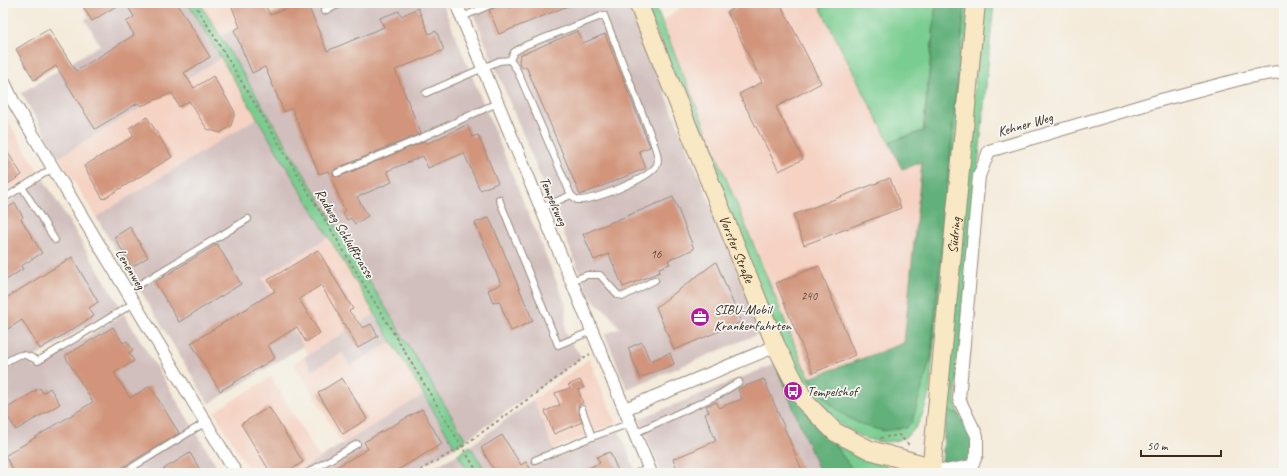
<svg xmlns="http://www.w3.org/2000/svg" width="1287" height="476" font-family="Caveat,sans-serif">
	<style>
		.built { fill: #f5d2c2 }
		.industrial { fill: #d1bfbd }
		.green { fill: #79cd90; stroke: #5a7c57 }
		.forest { fill: #62b07a; stroke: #4e6d4c }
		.building { fill: #d2957c }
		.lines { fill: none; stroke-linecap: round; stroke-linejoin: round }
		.lane-casing { stroke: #988a7c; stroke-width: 8 }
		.street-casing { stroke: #988a7c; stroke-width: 14 }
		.secondary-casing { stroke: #988a7c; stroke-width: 20 }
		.path { stroke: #988a7c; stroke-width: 2; stroke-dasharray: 3 3; stroke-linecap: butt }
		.lane { stroke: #fff; stroke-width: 6 }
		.street { stroke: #fff; stroke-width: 12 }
		.secondary { stroke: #f8e8c3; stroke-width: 18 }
		.labels { text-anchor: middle; stroke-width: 3.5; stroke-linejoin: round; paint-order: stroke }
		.number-label { font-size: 12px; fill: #614536 }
		.street-label { font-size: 14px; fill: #3b2a1e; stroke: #f6f6f2 }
		.poi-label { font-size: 14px; fill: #3b2a1e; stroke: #f6f6f2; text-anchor: start }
	</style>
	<rect width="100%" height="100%" fill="#f6f6f2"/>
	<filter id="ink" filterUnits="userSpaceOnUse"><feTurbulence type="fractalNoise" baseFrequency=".025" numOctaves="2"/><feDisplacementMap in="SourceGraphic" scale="8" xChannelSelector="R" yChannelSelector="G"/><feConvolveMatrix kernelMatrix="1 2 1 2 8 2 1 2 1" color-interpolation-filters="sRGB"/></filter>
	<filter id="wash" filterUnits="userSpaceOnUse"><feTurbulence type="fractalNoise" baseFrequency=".012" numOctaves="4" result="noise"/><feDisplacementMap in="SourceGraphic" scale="16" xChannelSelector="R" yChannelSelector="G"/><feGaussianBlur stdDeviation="0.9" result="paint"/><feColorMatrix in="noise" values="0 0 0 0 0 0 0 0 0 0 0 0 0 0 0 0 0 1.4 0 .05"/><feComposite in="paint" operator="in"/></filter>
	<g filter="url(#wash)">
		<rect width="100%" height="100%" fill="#f4ebda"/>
		<g class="built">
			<polygon points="200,3 299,3 220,36"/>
			<polygon points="686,3 818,3 902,168 922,162 904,343 810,378 802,365 662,22"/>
			<polygon points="221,58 257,118 96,217 59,157"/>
			<polygon points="3,112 39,172 3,194"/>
			<polygon points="329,237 375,314 308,355 262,278"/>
			<polygon points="391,342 423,395 343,444 294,363 304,357 312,371 342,353 350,366"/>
			<polygon points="589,359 616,423 553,449 533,400"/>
			<polygon points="271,377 320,458 295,473 251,473 214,412"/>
		</g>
		<g class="industrial">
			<polygon points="112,3 188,3 221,58 59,157 21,93 100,45 85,19 89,17 92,21 114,7"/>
			<polygon points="299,3 442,3 566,305 565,331 569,340 582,357 466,440 220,36"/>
			<polygon points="469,3 628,3 763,332 627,389 605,334 620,328 607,312 594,301 589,295"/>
			<polygon points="257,118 329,237 262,278 303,346 209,404 96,217"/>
			<polygon points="44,180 120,306 30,360 35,369 124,314 221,473 3,473 3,205"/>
			<polygon points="375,314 391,342 350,366 342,353 312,371 304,357"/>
			<polygon points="775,364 820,473 661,473 639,419"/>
			<polygon points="423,395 455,447 409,473 295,473"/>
			<polygon points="533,400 557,457 619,431 635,469 626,473 487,473 470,446"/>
			<polygon points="458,454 469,473 423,473"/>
		</g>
		<g class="green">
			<polygon points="188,3 200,3 466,440 455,447"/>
			<path d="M 645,3 L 654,3 L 803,365 L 818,391 L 883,431 L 899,427 L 906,428 L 931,357 L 965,3 L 970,3 L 929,395 C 924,409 920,429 905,437 C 870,456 824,416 805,389 C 796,376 790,359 782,345 Z"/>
			<polygon points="818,3 936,3 923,131 889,142"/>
			<polygon points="982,3 994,3 955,401 959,414 946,410"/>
			<path d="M 833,438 C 856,455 879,464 907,473 L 855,473 L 836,447 Z"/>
			<polygon points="470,446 487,473 469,473 458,454"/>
		</g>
		<g class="forest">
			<path d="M 936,3 L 965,3 L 931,357 L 912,422 L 906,428 C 897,427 890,432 882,430 C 852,426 825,404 810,378 L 904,343 L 922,162 L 902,169 L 889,142 L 924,131 Z"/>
			<polygon points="773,359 833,438 836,447 855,473 820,473"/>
			<path d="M 946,410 L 959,414 L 973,439 L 973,453 C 964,465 956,466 942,463 Z"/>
		</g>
		<g id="blocks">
			<g class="building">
				<polygon points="81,3 121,3 92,21"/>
				<polygon points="126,3 177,3 210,57 184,73 194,88 213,76 235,112 231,126 220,133 207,129 189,101 179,107 172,93 141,106 138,103 95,129 56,66 34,80 16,49 49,29 76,71 134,35 126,22 134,17"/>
				<polygon points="242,3 264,3 270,15 300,3 307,3 327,51 384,27 380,18 399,11 401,16 418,8 429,34 436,31 444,50 395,70 421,133 335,169 333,172 333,175 339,177 425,141 426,144 467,125 472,137 478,135 498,183 480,190 464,153 428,168 423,156 387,171 392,182 357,197 368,216 355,224 351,218 347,220 342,212 345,211 328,171 319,174 292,108 284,112 265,67 252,73 234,30 240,27 232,7"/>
				<polygon points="506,3 510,8 523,3 575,3 499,34 489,10"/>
				<polygon points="745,3 780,3 821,83 776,107 803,159 779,171 739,94 762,82 727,12"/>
				<polygon points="578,31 583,43 605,34 650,147 639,151 646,168 580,195 526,66 522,68 519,62 520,55"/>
				<polygon points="147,117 172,157 103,199 84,166 134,136 129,128"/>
				<polygon points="3,145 22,175 3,187"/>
				<polygon points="890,178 901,208 804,245 793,215"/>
				<polygon points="673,197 694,249 668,260 670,264 659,268 660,272 623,287 609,254 594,260 583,234"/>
				<polygon points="15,203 23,217 21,219 42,253 21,266 23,269 3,282 3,211"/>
				<polygon points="489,217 533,321 511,331 499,301 493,303 488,290 501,284 475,223"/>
				<polygon points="130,227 148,257 132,267 114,237"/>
				<polygon points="217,244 241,284 179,322 155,282"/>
				<polygon points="318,250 353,309 349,311 363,328 371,324 378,336 358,348 321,285 299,299 320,333 306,342 297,327 268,345 275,358 220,391 191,343 275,291 268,280"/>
				<polygon points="72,257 98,302 89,308 94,316 40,349 22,320 3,332 3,300"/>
				<polygon points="716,262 741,322 674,350 656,307"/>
				<polygon points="819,266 855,355 813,373 776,283"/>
				<polygon points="113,327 123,343 127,341 133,350 129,353 134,361 114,373 130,398 150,386 179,433 113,473 15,473 5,456 93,402 65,356"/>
				<polygon points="642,342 650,361 670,353 674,364 640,378 628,348"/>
				<polygon points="342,378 367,419 343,434 318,393"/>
				<polygon points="764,379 802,470 794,473 679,473 673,459 716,441 705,414 709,412 706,406 717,402 719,408 742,399 738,389"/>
				<polygon points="580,380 584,388 578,390 583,403 578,405 578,409 582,422 554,434 545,411 560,405 555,393 570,388 568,385"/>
				<polygon points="40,388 43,393 50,388 60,404 16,430 4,410"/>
				<polygon points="269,407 303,462 285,473 271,473 241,424"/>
				<polygon points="422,409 442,444 392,473 326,473 368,449 364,442"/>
				<polygon points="502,435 521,465 526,462 533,473 496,473 481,448"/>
				<polygon points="610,452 618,471 613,473 577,473 600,463 597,457"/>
				<polygon points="190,453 202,473 157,473"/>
			</g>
		</g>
	</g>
	<g filter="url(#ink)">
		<use href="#blocks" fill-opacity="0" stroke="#988a7c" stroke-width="1"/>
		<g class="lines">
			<g class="lane-casing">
				<g id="lane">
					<polyline points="324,11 343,3"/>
					<polyline points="462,17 495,3"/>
					<path d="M 510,60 L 514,52 L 526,45 L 604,15 L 653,141 C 655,148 660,158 657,165 C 649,179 593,201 577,200 L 571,195"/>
					<polyline points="426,93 499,61 510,60 517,70 571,195 541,208"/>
					<polyline points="3,99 10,96"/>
					<polyline points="337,173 412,142 497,103"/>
					<polyline points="22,187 55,240"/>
					<polyline points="3,199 53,168"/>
					<polyline points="499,199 558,345 592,331"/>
					<polyline points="571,281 587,275 600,275 618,295 624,296 655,280"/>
					<polyline points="127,292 248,219"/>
					<path d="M 3,364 C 19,354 21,351 38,361 L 134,303"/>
					<polyline points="582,409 592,437 631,423"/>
					<polyline points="635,433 720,394 739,382"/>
					<polyline points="535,460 592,437"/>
					<polyline points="123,473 206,422"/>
					<polyline points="307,473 357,444"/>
					<polyline points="637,473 649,468"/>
				</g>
			</g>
			<g class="street-casing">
				<g id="street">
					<polyline points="456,3 651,473"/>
					<polyline points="3,80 14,103 236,473"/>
					<polyline points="625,409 776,346"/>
					<polyline points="931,467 946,471 972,466 977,454 977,436 959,399 979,176 989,151 1161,100 1248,77 1284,71"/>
				</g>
			</g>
			<g class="secondary-casing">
				<g id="secondary">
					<path id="s1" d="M 638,3 L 776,346 L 805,402 L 835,432 L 870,450 L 931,467"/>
					<path id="s2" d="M 931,473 L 976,3"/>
				</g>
			</g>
			<g class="path">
				<polyline points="194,3 478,473"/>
				<polyline points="880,438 899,435 909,445"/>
				<polyline points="415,473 462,447 590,354"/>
			</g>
			<use href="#lane" class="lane"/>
			<use href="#street" class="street"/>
			<use href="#secondary" class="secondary"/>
		</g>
	</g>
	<defs>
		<g id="office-disc" transform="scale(1)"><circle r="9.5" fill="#b5179e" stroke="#f6f6f2"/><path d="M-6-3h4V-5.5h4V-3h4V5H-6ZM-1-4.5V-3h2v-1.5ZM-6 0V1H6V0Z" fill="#fff"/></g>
		<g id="bus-disc" transform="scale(1)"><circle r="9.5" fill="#b5179e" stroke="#f6f6f2"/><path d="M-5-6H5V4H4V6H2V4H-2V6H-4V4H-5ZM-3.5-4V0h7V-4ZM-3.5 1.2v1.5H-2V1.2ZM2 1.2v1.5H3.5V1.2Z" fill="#fff"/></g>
	</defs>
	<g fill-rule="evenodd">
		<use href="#office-disc" x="700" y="317"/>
		<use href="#bus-disc" x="793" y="391"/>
	</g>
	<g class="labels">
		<g class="number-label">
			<text x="656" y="258">16</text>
			<text x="809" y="300">240</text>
		</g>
		<g class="street-label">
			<text transform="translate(1025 124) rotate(-16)" y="5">Kehner Weg</text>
			<text transform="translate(554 201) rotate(67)" y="5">Tempelsweg</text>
			<text transform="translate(345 233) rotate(59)" y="5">Radweg Schlufftrasse</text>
			<text dy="5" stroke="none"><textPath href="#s2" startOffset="239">Südring</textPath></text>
			<text dy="5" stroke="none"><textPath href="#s1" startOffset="265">Vorster Straße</textPath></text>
			<text transform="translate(131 269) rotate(59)" y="5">Lenenweg</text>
		</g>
		<g class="poi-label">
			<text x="714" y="314">SIBU-Mobil<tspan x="714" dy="16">Krankenfahrten</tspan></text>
			<text x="807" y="396">Tempelshof</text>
		</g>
	</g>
	<rect width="1287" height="476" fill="none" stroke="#f6f6f2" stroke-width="16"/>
	<path d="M1141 450v6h80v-6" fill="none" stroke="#3b2a1e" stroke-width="2"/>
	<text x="1147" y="450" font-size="12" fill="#3b2a1e" stroke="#f6f6f2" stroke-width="3" paint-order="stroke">50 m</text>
</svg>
